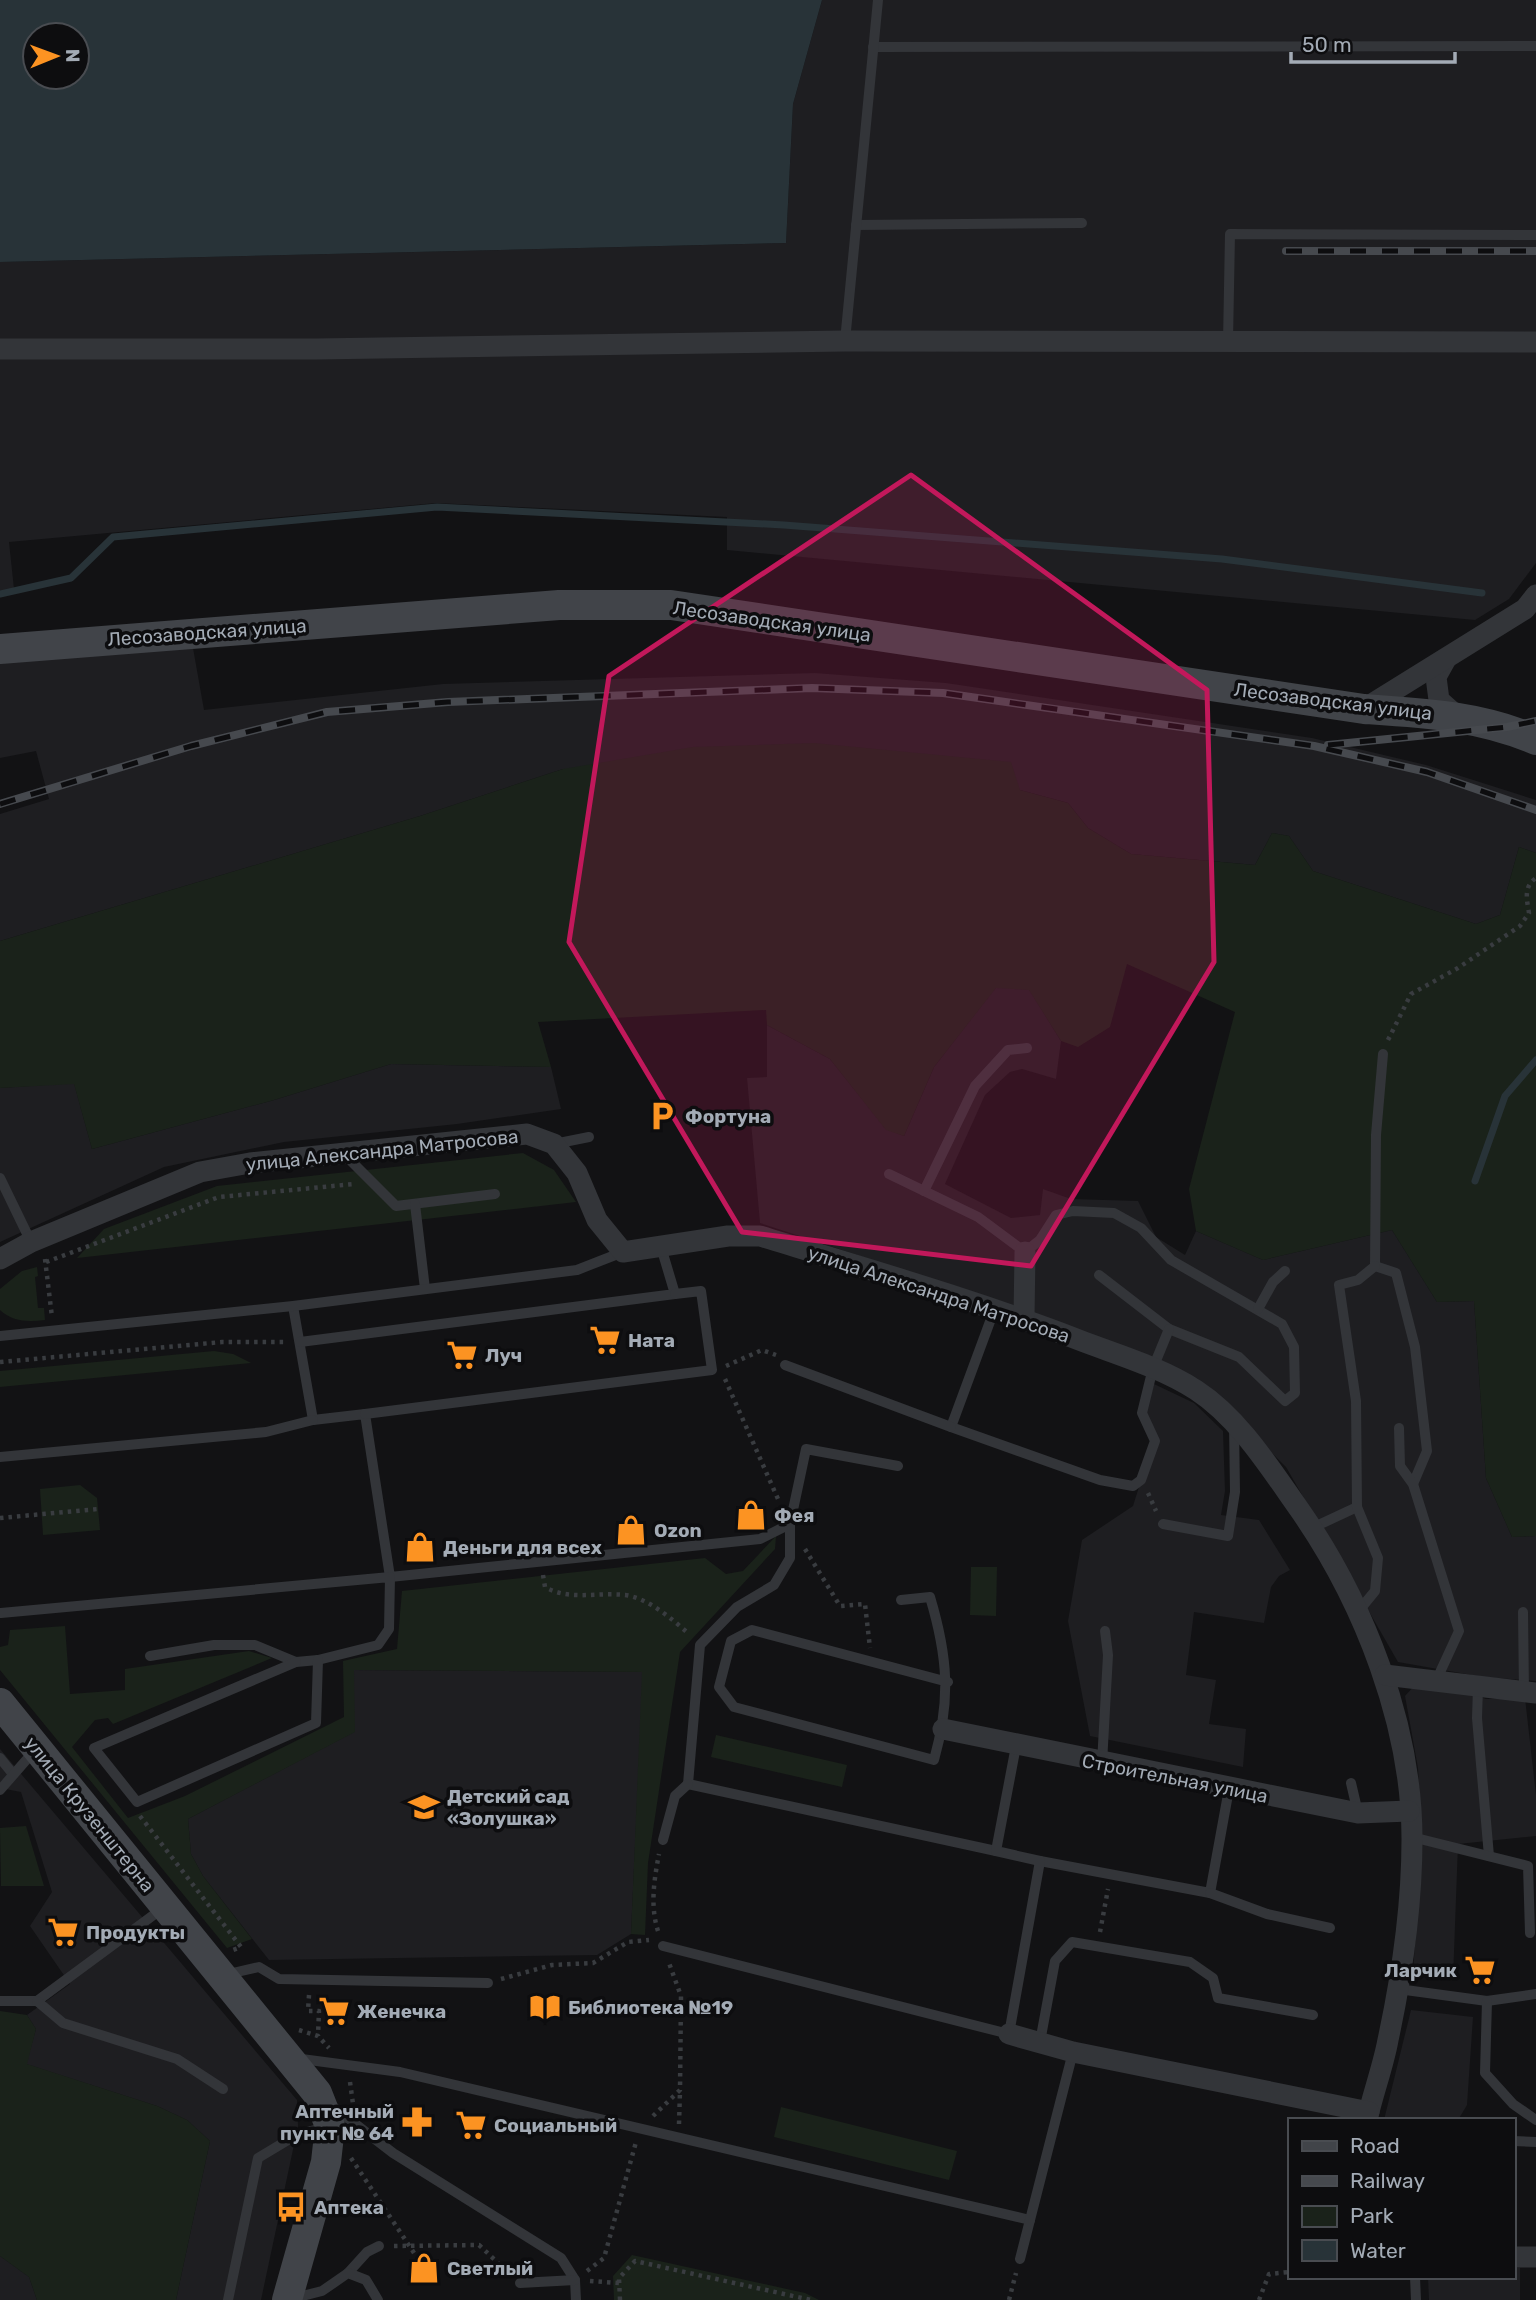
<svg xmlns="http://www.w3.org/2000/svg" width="1536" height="2300" font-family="Rubik,sans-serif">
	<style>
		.built { fill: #1e1e21 }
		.green { fill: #1a221a }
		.water { fill: #283338; fill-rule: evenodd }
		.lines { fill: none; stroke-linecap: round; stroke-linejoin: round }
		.stream { stroke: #283338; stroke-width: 7 }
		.path { stroke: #393c40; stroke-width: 4.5; stroke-dasharray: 3.5 5; stroke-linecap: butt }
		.lane { stroke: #333539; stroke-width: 10 }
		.street { stroke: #333539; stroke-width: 21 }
		.secondary { stroke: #414449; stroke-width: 30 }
		.rail-casing { stroke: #46494e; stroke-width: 8 }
		.rail { stroke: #0d0d0f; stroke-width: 5; stroke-dasharray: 16; stroke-linecap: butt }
		.marked { fill: #c2185b; fill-opacity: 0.2; stroke: #c2185b; stroke-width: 5; stroke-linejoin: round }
		.labels { text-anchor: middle; stroke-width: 7; stroke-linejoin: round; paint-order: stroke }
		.street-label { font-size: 19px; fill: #a3abb5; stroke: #0d0d0f }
		.poi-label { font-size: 19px; font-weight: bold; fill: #a3abb5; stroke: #0d0d0f; text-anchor: start }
	</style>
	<rect width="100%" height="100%" fill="#121214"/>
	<g class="built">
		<polygon points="822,0 1536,0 1536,563 1509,599 1475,620 727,550 727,517 436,503 9,542 14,589 0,591 0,262 786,243 793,104"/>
		<polygon points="193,648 204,710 443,684 815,673 946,683 1312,738 1426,765 1536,800 1536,853 1519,847 1500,915 1476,924 1313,871 1289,836 1272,833 1255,865 1131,854 1088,828 1068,803 1020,790 563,769 420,816 0,941 0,814 49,799 36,751 0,758 0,664 25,659"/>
		<polygon points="996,987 1029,989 1061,1041 1056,1079 1022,1069 1010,1072 985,1095 945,1184 1011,1218 1040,1215 1043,1189 1071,1199 1138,1201 1156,1237 1185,1255 1196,1231 1263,1260 1392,1230 1437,1302 1474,1301 1486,1478 1512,1537 1536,1536 1536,1681 1483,1677 1398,1662 1286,1467 1198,1379 1031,1312 760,1223 747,1078 767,1077 767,1025 830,1059 886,1129 904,1136 934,1067"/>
		<polygon points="391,1064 551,1067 561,1109 457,1124 284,1142 164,1167 0,1242 0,1088 74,1083 92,1149 274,1100"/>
		<polygon points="1154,1384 1194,1403 1223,1431 1225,1491 1221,1515 1259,1520 1290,1570 1279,1576 1271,1587 1264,1623 1194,1612 1186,1675 1216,1680 1209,1724 1246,1729 1243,1767 1090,1736 1068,1621 1082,1540 1133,1506 1154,1439 1144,1417"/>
		<polygon points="354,1670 643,1672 631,1934 597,1955 269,1960 203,1876 191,1854 188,1819 354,1732"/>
		<polygon points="1414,1686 1462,1691 1486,1699 1525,1698 1536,1795 1536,1836 1458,1844 1453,1979 1413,1972 1422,1843 1418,1768 1405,1696"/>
		<polygon points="0,1749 297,2100 298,2126 261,2300 176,2300 210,2141 187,2120 157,2106 26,2064 36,2029 27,2015 70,1984 30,1926 52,1892 21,1792 0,1788"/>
		<polygon points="1411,2010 1473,2017 1467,2105 1458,2120 1384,2120"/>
		<polygon points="0,2256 29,2277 37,2300 0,2300"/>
		<polygon points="1513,2268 1520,2268 1520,2300 1429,2300 1428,2277 1513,2277"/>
	</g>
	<g class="green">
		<polygon points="814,743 1011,762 1020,790 1068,803 1088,828 1131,854 1255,865 1272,833 1289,836 1313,871 1476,924 1500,915 1519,847 1536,853 1536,1536 1512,1537 1486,1478 1474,1301 1437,1302 1392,1230 1263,1260 1196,1231 1189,1189 1235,1012 1127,964 1110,1027 1078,1047 1061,1041 1029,990 996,988 934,1067 904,1136 886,1130 830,1059 767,1025 766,1010 538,1022 551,1067 391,1064 274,1100 92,1149 74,1084 0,1088 0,941 420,816 563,769 693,747"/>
		<polygon points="523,1153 554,1170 576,1202 77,1258 104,1229 217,1186"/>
		<path d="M 37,1267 L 38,1276 L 35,1277 L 38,1308 L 44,1308 L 45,1320 C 28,1322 13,1322 0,1310 L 0,1289 L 22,1271 Z"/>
		<polygon points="214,1351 233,1354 251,1363 0,1387 0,1371"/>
		<polygon points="80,1485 97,1498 100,1530 43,1535 40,1489"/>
		<polygon points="776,1536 775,1549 680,1652 648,1863 645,1935 631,1934 642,1672 354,1670 355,1732 188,1819 191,1854 203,1876 252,1939 227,1948 0,1670 0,1647 8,1645 10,1630 65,1626 70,1694 125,1690 125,1669 249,1651 272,1658 113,1724 108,1718 95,1720 72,1747 128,1818 185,1796 344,1717 343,1661 397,1649 402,1591 705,1558 726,1574 743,1571"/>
		<polygon points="971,1567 997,1567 996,1616 970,1615"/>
		<polygon points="716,1735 847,1765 842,1787 711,1757"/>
		<polygon points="26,1826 44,1886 1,1886 0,1828"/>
		<polygon points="0,2011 27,2015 36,2029 27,2064 157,2106 187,2120 210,2141 176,2300 37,2300 29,2277 0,2256"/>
		<polygon points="781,2107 957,2151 949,2180 774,2137"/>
		<polygon points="632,2255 805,2293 819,2300 614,2300 613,2276"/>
	</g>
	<path class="water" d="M 0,0 L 822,0 L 793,104 L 786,243 L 0,262 ZM 35,35 L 77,35 L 77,77 L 35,77 Z"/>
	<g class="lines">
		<g class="stream">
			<polyline points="0,594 71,578 113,537 437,507 784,525 1222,559 1482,593"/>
			<polyline points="1475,1181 1505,1096 1536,1060"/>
		</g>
		<g class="path">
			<path d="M 1388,1040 L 1411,994 L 1458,968 L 1520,926 L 1529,913 C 1527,900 1523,887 1536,878"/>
			<polyline points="45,1259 52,1317"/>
			<polyline points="46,1262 219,1197 354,1184"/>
			<polyline points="0,1362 222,1342 285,1342"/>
			<polyline points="726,1366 762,1350 776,1355"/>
			<polyline points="725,1379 778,1499"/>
			<polyline points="1148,1493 1156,1511"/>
			<polyline points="0,1518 98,1509"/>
			<polyline points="805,1549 840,1606 865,1604 870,1648"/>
			<path d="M 543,1575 L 545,1587 C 569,1601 597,1592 625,1595 C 648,1598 672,1619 689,1634"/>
			<polyline points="140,1816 241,1947 233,1950"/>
			<path d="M 658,1931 C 650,1906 654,1880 659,1854"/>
			<polyline points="1100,1932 1108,1889"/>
			<polyline points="501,1979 552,1965 593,1963 628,1942 649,1940"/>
			<polyline points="309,1995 308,2011 319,2011 318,2036"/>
			<polyline points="299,2030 318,2036 329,2048"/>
			<polyline points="350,2082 353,2104"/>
			<polyline points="653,2116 680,2090 681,1996 669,1963"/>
			<polyline points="679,2124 680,2091"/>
			<polyline points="351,2158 420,2262"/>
			<polyline points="394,2246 479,2245 511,2275"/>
			<polyline points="587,2271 604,2258 636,2142"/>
			<polyline points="590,2281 619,2283"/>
			<polyline points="620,2300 619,2278 635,2261 811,2300"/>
			<polyline points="1009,2300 1016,2273"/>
			<polyline points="1259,2300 1269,2274 1289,2272"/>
		</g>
		<g class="lane">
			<polyline points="873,47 1536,46"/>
			<polyline points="856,225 1082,223"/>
			<polyline points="845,341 878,0"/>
			<polyline points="1228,342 1230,234 1536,235"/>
			<polyline points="1383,1054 1376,1135 1375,1266 1396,1273 1415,1347 1427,1451 1413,1484"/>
			<polyline points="554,1144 589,1137"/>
			<polyline points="343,1153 396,1206 495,1194"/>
			<polyline points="889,1174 978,1217 1025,1252 1040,1240 1056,1215 1073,1211 1114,1213 1141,1228 1171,1260 1282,1324 1294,1347 1295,1393 1285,1401 1239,1357 1169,1329 1099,1275"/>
			<polyline points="0,1178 31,1242"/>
			<polyline points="924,1191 975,1086 1008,1050 1027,1048"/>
			<polyline points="415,1204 425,1289"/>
			<polyline points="293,1306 313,1420 365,1414 390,1577 760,1539 790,1524"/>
			<polyline points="995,1308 951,1427 1100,1480 1133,1486 1141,1480 1155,1441 1142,1413 1153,1368 1169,1329"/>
			<polyline points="1258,1309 1273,1282 1285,1271"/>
			<polyline points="0,1336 293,1306 577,1270 623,1252"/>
			<polyline points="300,1342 675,1294 661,1247"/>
			<polyline points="785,1365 951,1427"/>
			<polyline points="365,1414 712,1370 701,1291 675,1294"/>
			<polyline points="1399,1428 1400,1466 1413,1484 1459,1631 1436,1681"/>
			<polyline points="0,1457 266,1432 313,1420"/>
			<polyline points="898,1466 806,1449 790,1524 790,1558 774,1585 737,1607 700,1645 688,1784 996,1851"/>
			<polyline points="1163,1524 1228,1536 1235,1492 1234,1424"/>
			<polyline points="1312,1528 1357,1507"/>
			<path d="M 901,1600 L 930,1597 C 948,1657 951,1700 934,1760 L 734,1707 L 719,1687 L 731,1641 L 752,1630 L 948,1682"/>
			<polyline points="1523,1612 1524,1693"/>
			<polyline points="1,1613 390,1577 389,1629 378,1645 318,1660 296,1662 255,1645 214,1645 150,1656"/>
			<polyline points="1357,1613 1375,1591 1378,1558 1357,1507 1356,1401 1339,1285 1358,1280 1375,1266"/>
			<polyline points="296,1662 94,1748 137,1802 316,1723 318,1660"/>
			<polyline points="1478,1687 1477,1718 1489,1856"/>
			<polyline points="0,1758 13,1774"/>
			<polyline points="1102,1763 1108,1655 1105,1631"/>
			<polyline points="1351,1783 1358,1813"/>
			<polyline points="0,1790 35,1750"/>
			<polyline points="1412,1837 1528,1866 1530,1933"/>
			<polyline points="663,1840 675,1796 688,1784"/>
			<polyline points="1040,1861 1210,1893 1229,1789"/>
			<polyline points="1210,1893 1267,1914 1330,1928"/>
			<polyline points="663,1946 1009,2034 1040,1861 996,1851 1016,1746"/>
			<polyline points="224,1975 259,1967 279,1979 488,1983"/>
			<polyline points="1398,1989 1487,2001 1536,1994"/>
			<polyline points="0,2001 37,2001 163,1908"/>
			<polyline points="37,2001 63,2023 177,2059 223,2089"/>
			<polyline points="1487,2001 1485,2073 1513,2104 1536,2120"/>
			<polyline points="1040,2042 1055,1961 1072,1942 1190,1962 1213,1978 1218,1998 1313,2015"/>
			<polyline points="294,2058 400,2072 1030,2220"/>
			<polyline points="332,2106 393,2153 561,2258 575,2280 576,2300"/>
			<polyline points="1513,2141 1536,2142"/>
			<polyline points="1020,2259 1073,2052"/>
			<polyline points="348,2273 367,2252 379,2246"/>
			<polyline points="1415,2277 1416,2300"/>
			<polyline points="520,2283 575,2280"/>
			<polyline points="290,2299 322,2291 348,2273 366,2280 378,2300"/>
			<polyline points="228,2300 258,2158 298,2134 327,2127"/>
		</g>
		<g class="street">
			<polyline points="0,349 316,349 845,341 1536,342"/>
			<polyline points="1446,659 1436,677 1439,700 1457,716"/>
			<polyline points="1364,709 1525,609 1536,595"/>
			<path d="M 0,1259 L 31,1242 L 200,1172 L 250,1163 L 527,1134 L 554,1144 L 577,1173 L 597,1220 L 623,1252 L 728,1236 L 760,1236 C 867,1269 975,1300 1079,1340 C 1118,1355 1160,1367 1196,1390 C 1239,1418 1270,1468 1299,1509 C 1364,1602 1412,1725 1412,1839 C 1412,1906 1402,1975 1388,2040 C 1383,2067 1373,2093 1367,2120"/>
			<polyline points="1024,1318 1025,1252"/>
			<polyline points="1385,1675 1536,1693"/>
			<polyline points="943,1729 1358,1813 1409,1811"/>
			<polyline points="1009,2034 1073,2052 1369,2112"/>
			<polyline points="1513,2257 1536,2257"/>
		</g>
		<g class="secondary">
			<path d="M 0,649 L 559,605 L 671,605 L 1364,709 C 1424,713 1480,716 1536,740"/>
			<polyline points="0,1703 317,2093 330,2126 326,2162 287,2300"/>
		</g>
		<g class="rail-casing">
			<g id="rail">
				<polyline points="1286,251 1536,251"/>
				<polyline points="1328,745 1507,727 1536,721"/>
				<polyline points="0,804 191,746 327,712 448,702 812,688 943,693 1314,746 1427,772 1536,810"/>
			</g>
		</g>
		<use href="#rail" class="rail"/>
	</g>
	<path class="marked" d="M 911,475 L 1207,690 L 1214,962 L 1031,1266 L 742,1232 L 569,942 L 609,676 Z"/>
	<defs>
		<g id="parking-bare" transform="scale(2.415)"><path d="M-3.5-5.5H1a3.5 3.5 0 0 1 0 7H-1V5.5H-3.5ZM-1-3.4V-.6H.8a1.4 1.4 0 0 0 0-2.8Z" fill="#fc9322" stroke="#0d0d0f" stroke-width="2.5" paint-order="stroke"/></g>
		<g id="supermarket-bare" transform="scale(2.415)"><path d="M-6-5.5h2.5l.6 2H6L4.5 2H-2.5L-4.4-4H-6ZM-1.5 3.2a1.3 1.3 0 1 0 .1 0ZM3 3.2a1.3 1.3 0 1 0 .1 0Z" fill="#fc9322" stroke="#0d0d0f" stroke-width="2.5" paint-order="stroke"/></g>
		<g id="shop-bare" transform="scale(2.415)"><path d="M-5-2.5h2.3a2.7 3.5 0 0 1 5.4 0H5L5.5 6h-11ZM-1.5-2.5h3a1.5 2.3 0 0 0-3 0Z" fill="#fc9322" stroke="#0d0d0f" stroke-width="2.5" paint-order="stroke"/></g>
		<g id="school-bare" transform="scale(2.415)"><path d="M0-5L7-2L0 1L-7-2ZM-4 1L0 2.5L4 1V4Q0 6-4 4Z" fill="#fc9322" stroke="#0d0d0f" stroke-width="2.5" paint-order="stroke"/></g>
		<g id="library-bare" transform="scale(2.415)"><path d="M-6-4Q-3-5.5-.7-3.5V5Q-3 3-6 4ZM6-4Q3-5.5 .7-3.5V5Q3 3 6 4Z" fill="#fc9322" stroke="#0d0d0f" stroke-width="2.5" paint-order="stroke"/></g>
		<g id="pharmacy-bare" transform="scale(2.415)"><path d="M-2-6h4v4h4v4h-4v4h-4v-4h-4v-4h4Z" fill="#fc9322" stroke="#0d0d0f" stroke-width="2.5" paint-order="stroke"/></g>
		<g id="bus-bare" transform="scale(2.415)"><path d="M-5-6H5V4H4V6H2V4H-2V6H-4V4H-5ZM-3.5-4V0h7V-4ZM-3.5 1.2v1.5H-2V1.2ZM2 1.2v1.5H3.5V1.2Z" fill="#fc9322" stroke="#0d0d0f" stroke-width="2.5" paint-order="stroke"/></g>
	</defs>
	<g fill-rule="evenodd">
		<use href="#parking-bare" x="662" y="1116"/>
		<use href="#supermarket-bare" x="605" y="1340"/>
		<use href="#supermarket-bare" x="462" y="1355"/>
		<use href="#shop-bare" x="751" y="1515"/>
		<use href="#shop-bare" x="631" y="1530"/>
		<use href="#shop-bare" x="420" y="1547"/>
		<use href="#school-bare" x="424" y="1807"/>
		<use href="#supermarket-bare" x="63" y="1932"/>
		<use href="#supermarket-bare" x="1480" y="1970"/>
		<use href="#library-bare" x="545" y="2007"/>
		<use href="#supermarket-bare" x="334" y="2011"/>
		<use href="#pharmacy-bare" x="417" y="2122"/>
		<use href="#supermarket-bare" x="471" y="2125"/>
		<use href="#bus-bare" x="291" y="2207"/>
		<use href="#shop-bare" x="424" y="2268"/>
	</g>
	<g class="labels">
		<g class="street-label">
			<text transform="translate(772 621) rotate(8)" y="7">Лесозаводская улица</text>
			<text transform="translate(207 632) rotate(-4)" y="7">Лесозаводская улица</text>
			<text transform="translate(1333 701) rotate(7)" y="7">Лесозаводская улица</text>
			<text transform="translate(382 1150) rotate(-6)" y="7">улица Александра Матросова</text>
			<text transform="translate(939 1294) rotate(18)" y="7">улица Александра Матросова</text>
			<text transform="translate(1175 1778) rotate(11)" y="7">Строительная улица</text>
			<text transform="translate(90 1814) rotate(51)" y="7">улица Крузенштерна</text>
		</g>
		<g class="poi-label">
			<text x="685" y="1123">Фортуна</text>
			<text x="628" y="1347">Ната</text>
			<text x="485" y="1362">Луч</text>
			<text x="774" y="1522">Фея</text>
			<text x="654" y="1537">Ozon</text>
			<text x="443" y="1554">Деньги для всех</text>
			<text x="447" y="1803">Детский сад<tspan x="447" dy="22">«Золушка»</tspan></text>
			<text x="86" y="1939">Продукты</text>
			<text x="1457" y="1977" text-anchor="end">Ларчик</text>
			<text x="568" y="2014">Библиотека №19</text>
			<text x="357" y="2018">Женечка</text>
			<text x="394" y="2118" text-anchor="end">Аптечный<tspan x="394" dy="22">пункт № 64</tspan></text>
			<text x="494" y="2132">Социальный</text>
			<text x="314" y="2214">Аптека</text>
			<text x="447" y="2275">Светлый</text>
		</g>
	</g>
	<rect x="1288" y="2118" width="228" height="161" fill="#0d0d0f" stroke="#494c51" stroke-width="2"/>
	<rect x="1302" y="2141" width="35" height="10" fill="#414449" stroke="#494c51" stroke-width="2"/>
	<text x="1350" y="2153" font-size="21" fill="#a3abb5">Road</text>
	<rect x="1302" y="2176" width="35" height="10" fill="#46494e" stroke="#494c51" stroke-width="2"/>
	<text x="1350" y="2188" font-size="21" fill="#a3abb5">Railway</text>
	<rect x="1302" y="2206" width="35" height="21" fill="#1a221a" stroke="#494c51" stroke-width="2"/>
	<text x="1350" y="2223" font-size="21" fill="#a3abb5">Park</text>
	<rect x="1302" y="2240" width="35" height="21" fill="#283338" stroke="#494c51" stroke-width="2"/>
	<text x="1350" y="2258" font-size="21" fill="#a3abb5">Water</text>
	<g transform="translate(56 56) rotate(89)"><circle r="33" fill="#0d0d0f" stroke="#494c51" stroke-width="2"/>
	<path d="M0-5L12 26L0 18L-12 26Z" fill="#fc9322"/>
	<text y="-10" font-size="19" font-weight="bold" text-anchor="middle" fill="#a3abb5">N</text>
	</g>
	<path d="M1291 52v10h164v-10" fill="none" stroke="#a3abb5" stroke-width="3.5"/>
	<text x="1302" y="52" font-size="21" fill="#a3abb5" stroke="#0d0d0f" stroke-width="5" paint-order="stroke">50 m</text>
</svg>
